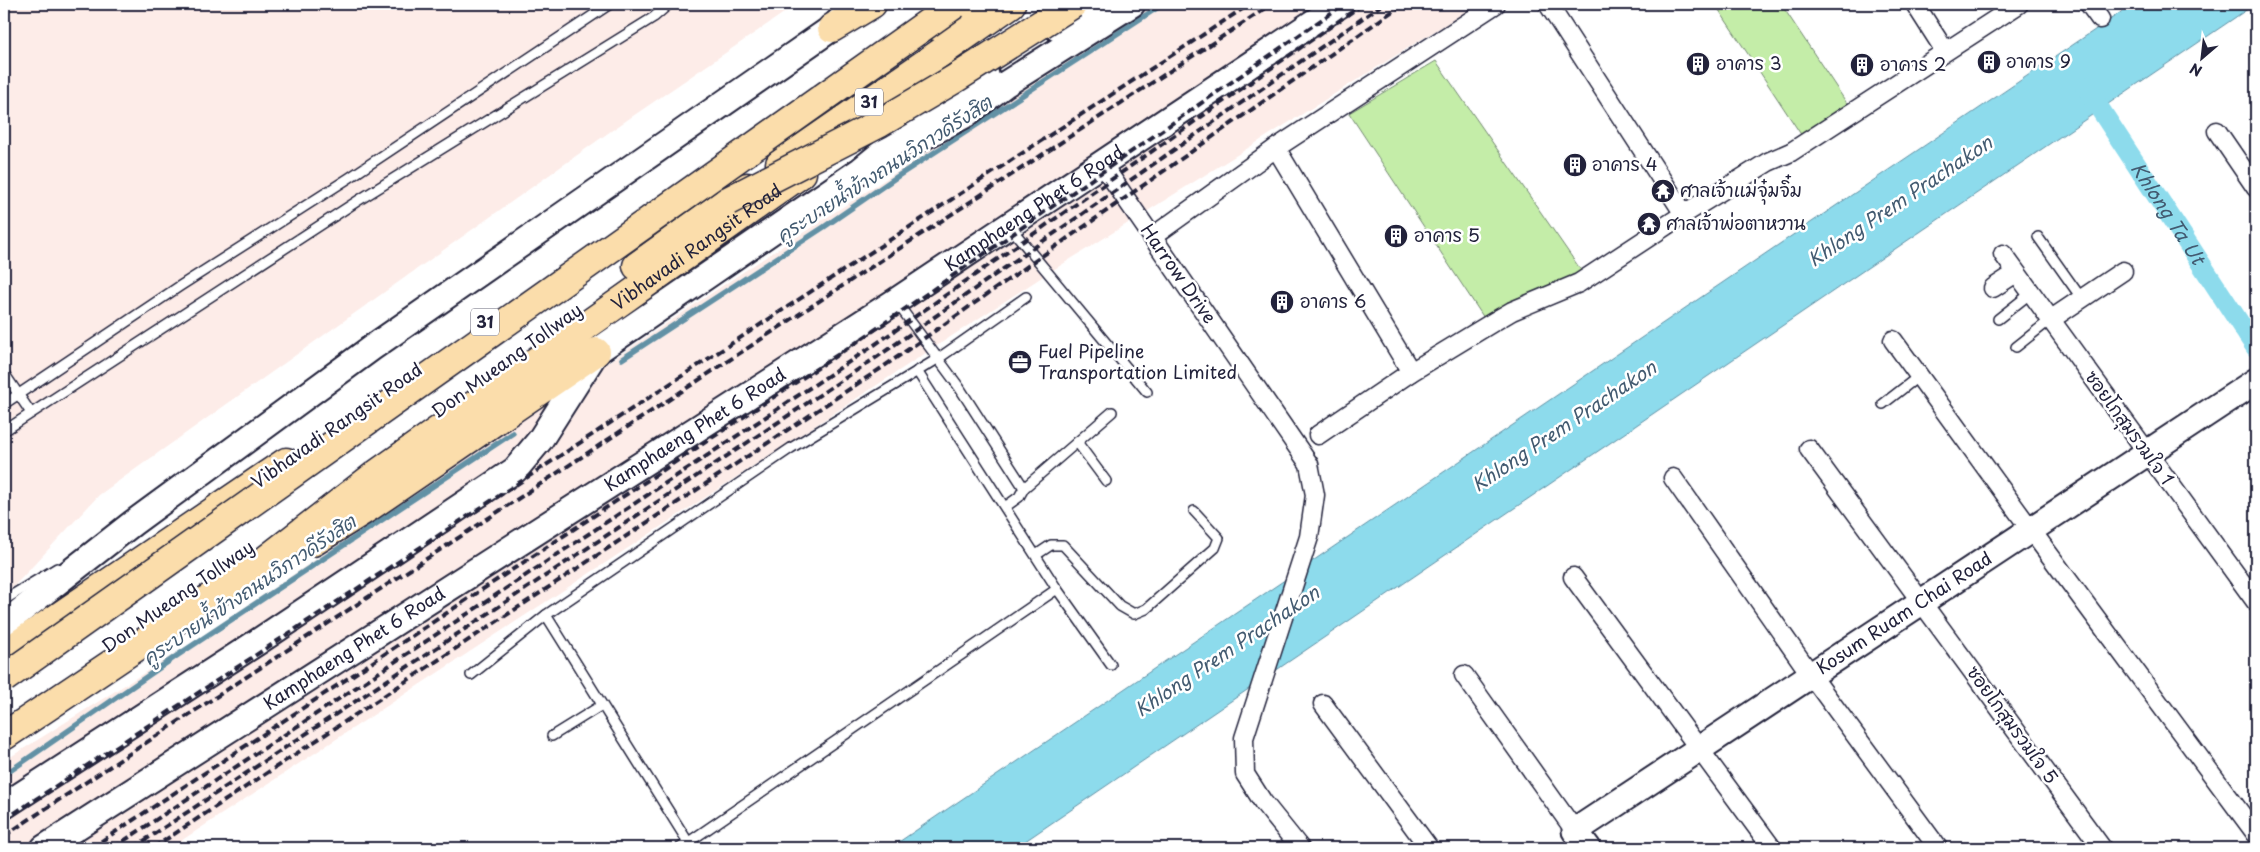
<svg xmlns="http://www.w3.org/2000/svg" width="2260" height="852" font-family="'Playpen Sans','Playpen Sans Thai',sans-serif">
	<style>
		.built { fill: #fdece8 }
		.green { fill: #c4eda8; stroke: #738872 }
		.water { fill: #8ddbec; stroke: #6291a5 }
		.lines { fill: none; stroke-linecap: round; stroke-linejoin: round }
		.stream { stroke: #6291a5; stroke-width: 5.5 }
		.canal { stroke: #8ddbec; stroke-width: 20 }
		.lane-casing { stroke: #22223b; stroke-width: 12 }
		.street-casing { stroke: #22223b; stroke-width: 21 }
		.secondary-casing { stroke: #22223b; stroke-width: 29 }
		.highway-casing { stroke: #22223b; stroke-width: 31 }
		.lane { stroke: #fff; stroke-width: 9 }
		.street { stroke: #fff; stroke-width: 18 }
		.secondary { stroke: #fff; stroke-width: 25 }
		.highway { stroke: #fbddab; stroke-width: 28 }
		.rail { stroke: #22223b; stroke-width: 4; stroke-dasharray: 8 4; stroke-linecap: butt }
		.highway-bridge-casing { stroke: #22223b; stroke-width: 31; stroke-linecap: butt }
		.highway-bridge { stroke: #fbddab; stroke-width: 28 }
		.labels { text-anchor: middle; stroke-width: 5; stroke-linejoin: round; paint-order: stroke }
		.shield { fill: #fff; stroke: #646476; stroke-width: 1 }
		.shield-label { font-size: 16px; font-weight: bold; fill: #22223b }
		.poi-label { font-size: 18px; fill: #22223b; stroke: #fff; text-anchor: start }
		.street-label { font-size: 18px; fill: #22223b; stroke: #fff }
		.water-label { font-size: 19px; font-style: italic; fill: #425a70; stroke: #fff }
	</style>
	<rect width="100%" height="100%" fill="#fff"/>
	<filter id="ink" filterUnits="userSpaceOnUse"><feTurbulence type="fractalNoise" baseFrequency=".02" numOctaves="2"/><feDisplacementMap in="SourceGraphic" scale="10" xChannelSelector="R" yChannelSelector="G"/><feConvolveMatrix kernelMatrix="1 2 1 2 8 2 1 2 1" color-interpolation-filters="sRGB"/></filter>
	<g filter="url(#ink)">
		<g class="built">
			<polygon points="4,4 797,4 611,131 99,495 4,597"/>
			<polygon points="1154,4 1478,4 1042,277 170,848 4,848 4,761 190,644 743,272"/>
		</g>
		<g class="green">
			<polygon points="1715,4 1781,4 1848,105 1802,136"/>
			<polygon points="1436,61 1585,276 1486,321 1349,113"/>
		</g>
		<polygon class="water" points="2133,4 2255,4 1015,848 890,848"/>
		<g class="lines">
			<g class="stream">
				<polyline points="622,359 824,227 898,176 1163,4"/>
				<polyline points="4,775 178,655 513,433"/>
			</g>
			<path class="canal" id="s1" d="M 2085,86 L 2256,348"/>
			<g class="lane-casing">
				<g id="lane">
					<polyline points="1010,227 1147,392"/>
					<polyline points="2038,237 2082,299"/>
					<polyline points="897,303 959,387 1024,488"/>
					<polyline points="1998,319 2031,293"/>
					<polyline points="2016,347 2050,320"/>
					<polyline points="917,371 1057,589 1111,665"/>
					<polyline points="4,373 31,413"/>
					<polyline points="4,404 180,286 349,178 610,4"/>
					<polyline points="1883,404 1919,376"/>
					<polyline points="4,431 359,200 654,17 669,4"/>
					<polyline points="1077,442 1106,481"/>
					<polyline points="1005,507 1019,497 1024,488 1112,412"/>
					<polyline points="1036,555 1051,545 1063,545 1120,606 1134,614 1146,609 1215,548 1219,538 1194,511"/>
					<polyline points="4,600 57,568"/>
					<polyline points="546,615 688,842"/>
					<polyline points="471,675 546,615 791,448 939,358 1026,297"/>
					<polyline points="552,736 602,705"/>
					<polyline points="680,848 1057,589"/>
				</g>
			</g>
			<g class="street-casing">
				<g id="street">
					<polyline points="1548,4 1684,214"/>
					<polyline points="1915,4 1945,51"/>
					<polyline points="2089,4 2100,19"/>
					<polyline points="2217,131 2256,188"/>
					<polyline points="1276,148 1411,372"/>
					<polyline points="1102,164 1309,464 1315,495 1309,537 1244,738 1245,774 1263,802 1300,848"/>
					<polyline points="1152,237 1276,148 1496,4"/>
					<polyline points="2003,254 2256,602"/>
					<polyline points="1993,288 2016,273"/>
					<polyline points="2050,320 2123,271"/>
					<polyline points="1893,340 2031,530 2256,834"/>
					<polyline points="1318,435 1411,372 1495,321 1512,311 1579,283 1684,214 1768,162 1791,152 2019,4"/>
					<polyline points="1809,449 2102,848"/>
					<polyline points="1673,478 1811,675 1938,848"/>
					<polyline points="1573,577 1772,848"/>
					<polyline points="1464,675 1575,831"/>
					<polyline points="1323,704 1429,848"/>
				</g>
			</g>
			<g class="secondary-casing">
				<g id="secondary">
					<polyline points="1057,28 1095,4"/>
					<polyline points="912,143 965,115 1004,85 1132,4"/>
					<polyline points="4,624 133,523 373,347 832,28 846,14"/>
					<polyline points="4,806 256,643 515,470 540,440 596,352 861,170 948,99 986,75"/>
					<path id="s2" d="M 44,848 L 896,301 L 1341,4"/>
					<path id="s3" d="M 1588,848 L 1575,831 L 2256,381"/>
				</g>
			</g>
			<g class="highway-casing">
				<g id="highway">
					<polyline points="936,26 974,4"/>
					<polyline points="832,28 872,4"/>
					<polyline points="780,164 1011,4"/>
					<polyline points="637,266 747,187"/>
					<polyline points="313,542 369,507 596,352"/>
					<polyline points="4,654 286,462"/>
					<path id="s4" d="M 4,736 L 263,562 L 374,476 L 802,173"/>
				</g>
			</g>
			<use href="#lane" class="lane"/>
			<use href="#street" class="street"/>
			<use href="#secondary" class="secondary"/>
			<use href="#highway" class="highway"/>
			<g class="rail">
				<polyline points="4,820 1250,4"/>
				<polyline points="4,836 1272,4"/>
				<polyline points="91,848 863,338 1344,4"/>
				<polyline points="113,848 870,348 1363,4"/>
				<polyline points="133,848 877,357 1383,4"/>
				<polyline points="153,848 883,367 1403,4"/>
			</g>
			<g class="highway-bridge-casing">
				<g id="highway-bridge">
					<polyline points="728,201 880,123 953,80 1073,4"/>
					<polyline points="4,678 955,4"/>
				</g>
			</g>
			<use href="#highway-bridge" class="highway-bridge"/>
		</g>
	</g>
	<defs>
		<g id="building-disc" transform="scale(1.25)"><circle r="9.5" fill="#22223b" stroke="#fff"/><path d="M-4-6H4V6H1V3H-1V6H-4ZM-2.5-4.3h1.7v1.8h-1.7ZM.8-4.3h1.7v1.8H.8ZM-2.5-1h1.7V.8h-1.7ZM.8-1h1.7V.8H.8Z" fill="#fff"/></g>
		<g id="temple-disc" transform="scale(1.25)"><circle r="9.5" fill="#22223b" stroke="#fff"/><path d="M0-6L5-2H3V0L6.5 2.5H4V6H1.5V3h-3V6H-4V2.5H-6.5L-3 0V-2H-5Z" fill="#fff"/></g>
		<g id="office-disc" transform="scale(1.25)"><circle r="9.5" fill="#22223b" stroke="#fff"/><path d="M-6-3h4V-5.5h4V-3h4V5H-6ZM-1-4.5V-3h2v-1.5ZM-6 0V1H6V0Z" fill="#fff"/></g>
	</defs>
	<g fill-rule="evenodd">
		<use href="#building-disc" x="1989" y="62"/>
		<use href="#building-disc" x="1698" y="64"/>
		<use href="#building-disc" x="1862" y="65"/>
		<use href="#building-disc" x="1575" y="165"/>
		<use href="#temple-disc" x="1663" y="191"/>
		<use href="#temple-disc" x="1649" y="224"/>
		<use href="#building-disc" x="1396" y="236"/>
		<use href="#building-disc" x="1282" y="302"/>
		<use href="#office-disc" x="1020" y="362"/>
	</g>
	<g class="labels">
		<g class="shield">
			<rect x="855" y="88.5" width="28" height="27" rx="4"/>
			<rect x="471" y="308.5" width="28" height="27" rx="4"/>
		</g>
		<g class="shield-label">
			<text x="869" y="108">31</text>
			<text x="485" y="328">31</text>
		</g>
		<g class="poi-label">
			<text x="2006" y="68">อาคาร 9</text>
			<text x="1716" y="70">อาคาร 3</text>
			<text x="1880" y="71">อาคาร 2</text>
			<text x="1592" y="171">อาคาร 4</text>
			<text x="1680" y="197">ศาลเจ้าแม่จุ๋มจิ๋ม</text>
			<text x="1666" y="230">ศาลเจ้าพ่อตาหวาน</text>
			<text x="1414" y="242">อาคาร 5</text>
			<text x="1300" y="308">อาคาร 6</text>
			<text x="1038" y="358">Fuel Pipeline<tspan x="1038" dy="21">Transportation Limited</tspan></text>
		</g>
		<g class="street-label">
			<text dy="6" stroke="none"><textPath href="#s2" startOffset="1179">Kamphaeng Phet 6 Road</textPath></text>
			<text dy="6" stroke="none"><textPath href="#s4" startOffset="848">Vibhavadi Rangsit Road</textPath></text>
			<text transform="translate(1178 274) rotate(55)" y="6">Harrow Drive</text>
			<text transform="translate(507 361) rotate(-36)" y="6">Don Mueang Tollway</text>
			<text transform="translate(337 426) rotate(-35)" y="6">Vibhavadi Rangsit Road</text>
			<text transform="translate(2129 428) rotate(54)" y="6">ซอยโกสุมรวมใจ 1</text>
			<text dy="6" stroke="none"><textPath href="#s2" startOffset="774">Kamphaeng Phet 6 Road</textPath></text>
			<text transform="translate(178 597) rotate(-35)" y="6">Don Mueang Tollway</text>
			<text dy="6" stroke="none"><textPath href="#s3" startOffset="416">Kosum Ruam Chai Road</textPath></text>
			<text dy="6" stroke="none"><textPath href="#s2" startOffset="369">Kamphaeng Phet 6 Road</textPath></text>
			<text transform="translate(2012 725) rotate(54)" y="6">ซอยโกสุมรวมใจ 5</text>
		</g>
		<g class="water-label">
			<text transform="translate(884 169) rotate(-33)" y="7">คูระบายน้ำข้างถนนวิภาวดีรังสิต</text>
			<text transform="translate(1900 201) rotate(-34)" y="7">Khlong Prem Prachakon</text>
			<text dy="7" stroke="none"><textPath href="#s1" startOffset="152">Khlong Ta Ut</textPath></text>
			<text transform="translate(1564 426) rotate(-34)" y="7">Khlong Prem Prachakon</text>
			<text transform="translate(249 590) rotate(-34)" y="7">คูระบายน้ำข้างถนนวิภาวดีรังสิต</text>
			<text transform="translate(1227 651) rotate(-34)" y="7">Khlong Prem Prachakon</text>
		</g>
	</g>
	<rect width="2260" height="852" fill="none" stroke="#fff" stroke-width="20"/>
	<rect x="10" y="10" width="2240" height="832" fill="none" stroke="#22223b" stroke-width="2" filter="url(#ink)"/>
	<g transform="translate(2202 58) rotate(208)" stroke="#ffffff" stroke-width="4" paint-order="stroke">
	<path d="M0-4L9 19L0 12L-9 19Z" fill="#22223b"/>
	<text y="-8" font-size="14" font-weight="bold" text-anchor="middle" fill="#22223b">N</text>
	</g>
</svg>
